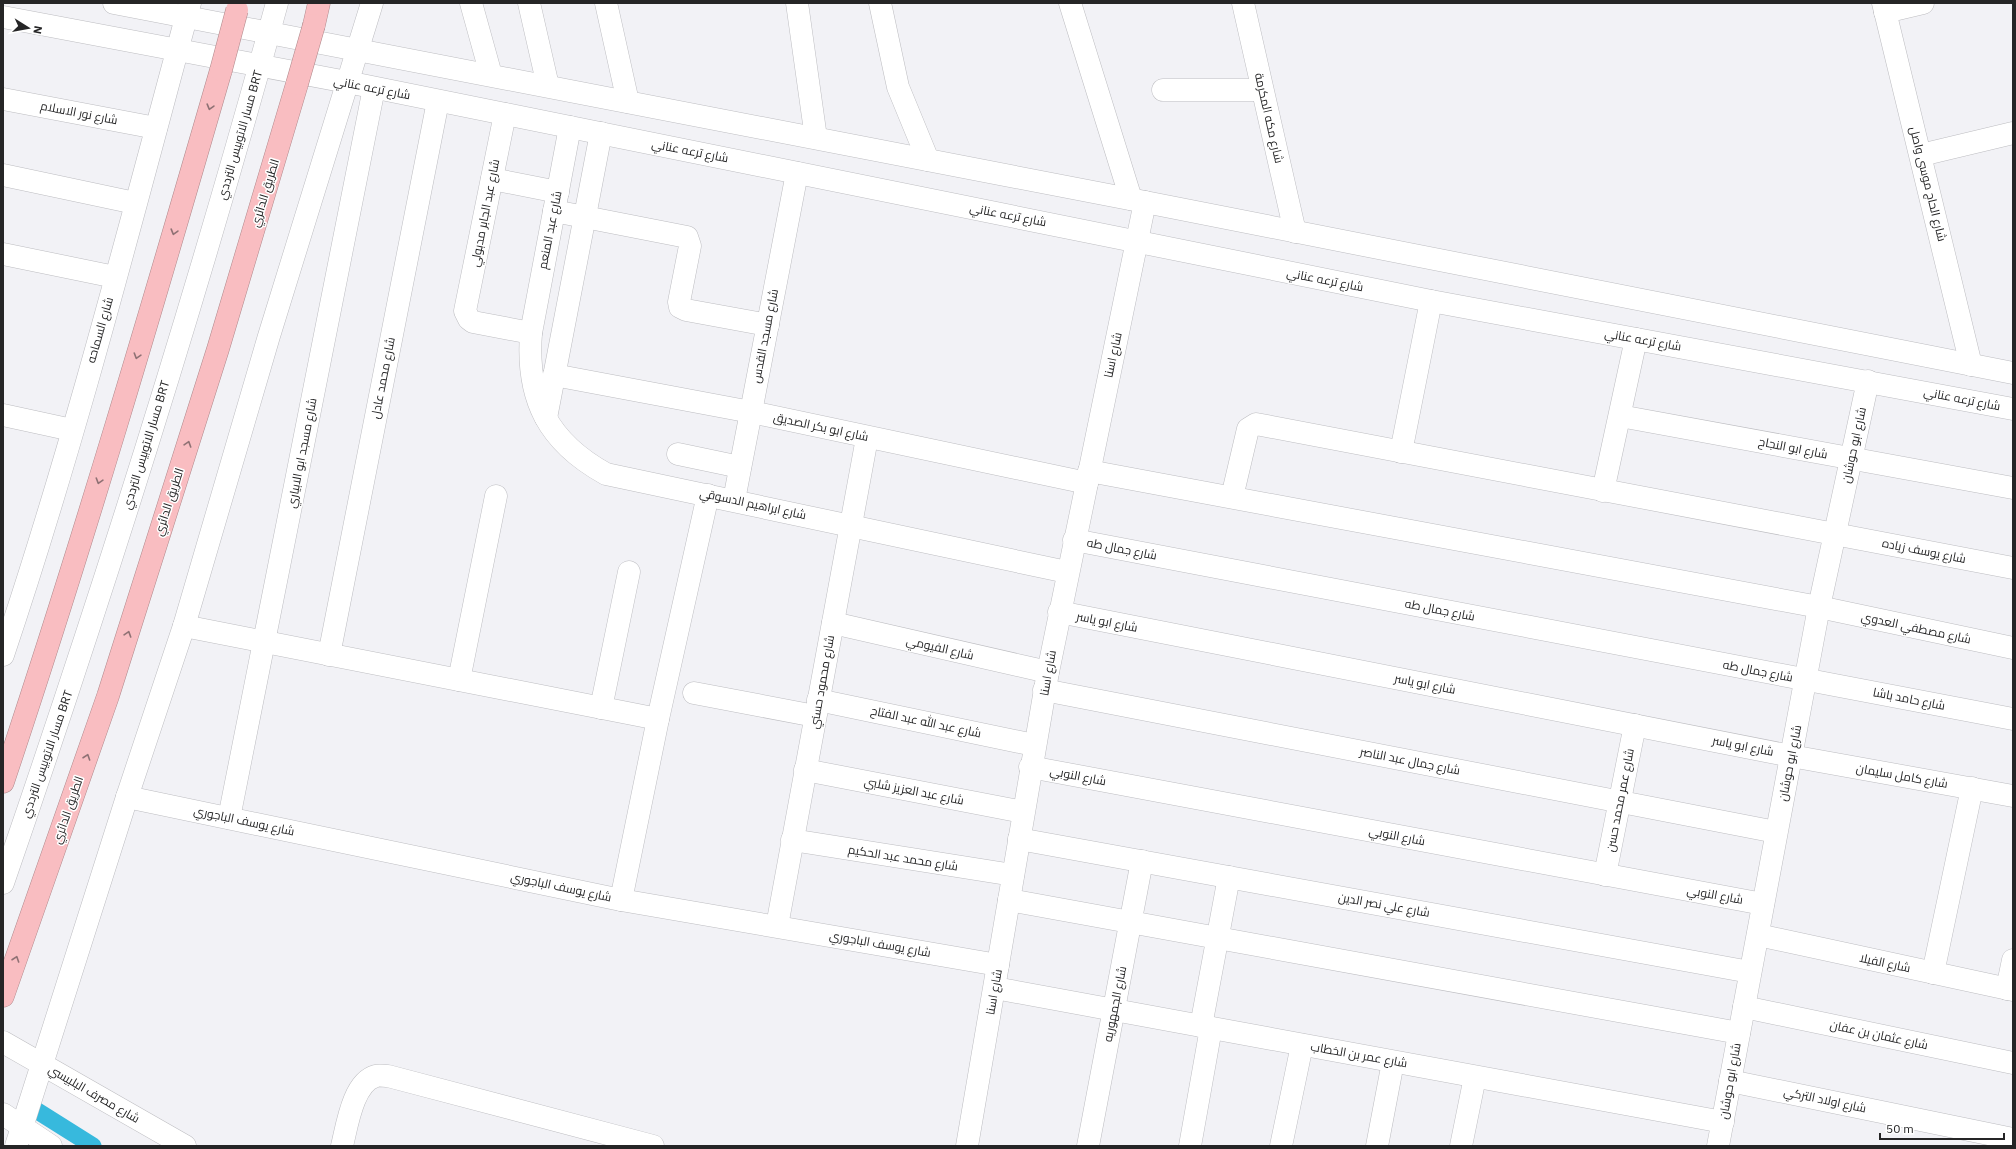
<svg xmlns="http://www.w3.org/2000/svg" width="2016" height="1149" font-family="'IBM Plex Sans',Cairo,sans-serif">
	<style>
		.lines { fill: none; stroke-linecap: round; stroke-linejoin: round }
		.canal { stroke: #37b9dd; stroke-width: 17 }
		.minor-casing { stroke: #bdbdc1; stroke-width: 23 }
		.highway-casing { stroke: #af888b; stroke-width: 23 }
		.minor { stroke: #fff; stroke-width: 22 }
		.highway { stroke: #f9bdc1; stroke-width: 22 }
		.highway-bridge-casing { stroke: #af888b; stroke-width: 23; stroke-linecap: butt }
		.highway-bridge { stroke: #f9bdc1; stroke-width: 22 }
		.oneway { stroke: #8f7174 }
		.labels { text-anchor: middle; stroke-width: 3; stroke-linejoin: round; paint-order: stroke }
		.street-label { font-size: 12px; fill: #252526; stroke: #fff }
	</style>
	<rect width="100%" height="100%" fill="#f2f2f6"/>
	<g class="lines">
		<polyline class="canal" points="31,1107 93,1146"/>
		<g class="minor-casing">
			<g id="minor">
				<polyline points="114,3 1145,202 2013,373"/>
				<polyline points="471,3 491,75"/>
				<polyline points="529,3 548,86"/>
				<polyline points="606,3 628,102"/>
				<polyline points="797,3 816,138"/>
				<polyline points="880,3 898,87 928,160"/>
				<polyline points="1070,3 1131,199"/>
				<polyline points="1243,3 1295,232"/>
				<polyline points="1883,3 1971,365"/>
				<polyline points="1885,12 1923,3"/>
				<polyline points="3,17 347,82 1431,301 2013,409"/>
				<polyline points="1163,90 1262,90"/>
				<polyline points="3,99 156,128"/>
				<polyline points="505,114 465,311 469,319 473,322 531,333"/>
				<path d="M 570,127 L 531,333 C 526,399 548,442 606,474 L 1067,572"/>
				<polyline points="1921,155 2013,133"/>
				<polyline points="3,175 135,203"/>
				<polyline points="492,179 558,192"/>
				<polyline points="554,211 687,237 690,246 679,302 680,307 686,310 768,325"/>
				<polyline points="3,254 115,277"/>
				<polyline points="554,375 751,412 1087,483"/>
				<polyline points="3,415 72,430"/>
				<polyline points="1620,416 2013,488"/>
				<polyline points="546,418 601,133"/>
				<polyline points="1401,452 1431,301"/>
				<polyline points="678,454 740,467"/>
				<polyline points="1089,471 1819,607 2013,648"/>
				<polyline points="1603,491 1636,339"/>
				<polyline points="1232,497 1248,429 1256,424 2013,568"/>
				<polyline points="734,500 797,173"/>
				<polyline points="1074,540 2013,719"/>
				<polyline points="1059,612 1791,756 2013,796"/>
				<polyline points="833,623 1048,672"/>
				<polyline points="184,626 658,719"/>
				<path d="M 3,655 C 75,441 131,221 190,3"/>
				<polyline points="329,655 438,101"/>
				<polyline points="459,680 496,496"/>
				<polyline points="1044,690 1776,832"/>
				<polyline points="694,693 815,716"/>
				<polyline points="818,700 1034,745"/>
				<polyline points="601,708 629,572"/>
				<polyline points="1030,767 1763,904"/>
				<polyline points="805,770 1023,812"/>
				<polyline points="127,797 621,900 998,965"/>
				<polyline points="229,818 374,88"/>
				<polyline points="1019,839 1750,972"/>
				<polyline points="792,840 1013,875"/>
				<polyline points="1605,875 1635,725"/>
				<path d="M 3,883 C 103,593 196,299 277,3"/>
				<polyline points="621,900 658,719 708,495"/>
				<polyline points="1009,900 1739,1033"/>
				<polyline points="777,926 867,438"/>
				<polyline points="1758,935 2013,990"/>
				<polyline points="1933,973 1972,788"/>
				<polyline points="995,988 1723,1122"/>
				<polyline points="2007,989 2013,960"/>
				<polyline points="1744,1007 2013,1063"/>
				<polyline points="1201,1026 1229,877"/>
				<polyline points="3,1042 185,1146"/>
				<polyline points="1730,1081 2013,1139"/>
				<polyline points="3,1114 51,1146"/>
				<polyline points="16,1146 127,797 184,626 269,336 372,3"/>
				<path d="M 342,1146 C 347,1126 353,1082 376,1076 C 379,1075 384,1076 388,1076 L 653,1146"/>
				<polyline points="967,1146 1048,672 1145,202"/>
				<polyline points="1088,1146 1142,861"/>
				<polyline points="1190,1146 1211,1028"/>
				<polyline points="1281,1146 1302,1045"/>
				<polyline points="1377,1146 1393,1062"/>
				<polyline points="1461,1146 1475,1077"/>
				<polyline points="1718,1146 1819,607 1868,381"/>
			</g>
		</g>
		<g class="highway-casing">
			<g id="highway">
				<polyline points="314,25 319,3"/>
				<path d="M 3,782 C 82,546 152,308 221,70"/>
				<polyline points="3,996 108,696 218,349 297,84"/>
			</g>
		</g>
		<use href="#minor" class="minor"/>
		<use href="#highway" class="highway"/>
		<g class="highway-bridge-casing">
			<g id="highway-bridge">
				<polyline points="221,70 237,10"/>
				<polyline points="297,84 314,25"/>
			</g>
		</g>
		<use href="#highway-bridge" class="highway-bridge"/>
	</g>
	<defs><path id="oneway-chevron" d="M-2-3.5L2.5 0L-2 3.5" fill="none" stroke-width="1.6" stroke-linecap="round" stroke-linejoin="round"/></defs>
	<g class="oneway">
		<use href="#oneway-chevron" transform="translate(210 107) rotate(106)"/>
		<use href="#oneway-chevron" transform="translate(174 232) rotate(106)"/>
		<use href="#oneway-chevron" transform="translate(137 356) rotate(107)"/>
		<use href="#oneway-chevron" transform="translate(188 444) rotate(-72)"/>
		<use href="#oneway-chevron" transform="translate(99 481) rotate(107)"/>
		<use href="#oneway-chevron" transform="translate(128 634) rotate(-72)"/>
		<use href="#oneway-chevron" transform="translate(87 757) rotate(-71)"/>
		<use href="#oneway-chevron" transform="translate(16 959) rotate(-71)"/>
	</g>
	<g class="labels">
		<g class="street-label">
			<text transform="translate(372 88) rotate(11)" y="4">شارع ترعه عناني</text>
			<text transform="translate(79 113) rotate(11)" y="4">شارع نور الاسلام</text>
			<text transform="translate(1269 118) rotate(77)" y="4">شارع مكه المكرمة</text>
			<text transform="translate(240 135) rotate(-74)" y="4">مسار الاتوبيس الترددي BRT</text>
			<text transform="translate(690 151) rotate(11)" y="4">شارع ترعه عناني</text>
			<text transform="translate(1928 184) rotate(76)" y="4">شارع الحاج موسى واصل</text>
			<text transform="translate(265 193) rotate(-73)" y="4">الطريق الدائري</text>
			<text transform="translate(485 213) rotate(-79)" y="4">شارع عبد الجابر مدبولي</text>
			<text transform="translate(1008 215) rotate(11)" y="4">شارع ترعه عناني</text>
			<text transform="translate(550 230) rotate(-79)" y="4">شارع عبد المنعم</text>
			<text transform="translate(1325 280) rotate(11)" y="4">شارع ترعه عناني</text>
			<text transform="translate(100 330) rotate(-74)" y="4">شارع السماحه</text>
			<text transform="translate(765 336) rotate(-79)" y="4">شارع مسجد القدس</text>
			<text transform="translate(1643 340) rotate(10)" y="4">شارع ترعه عناني</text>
			<text transform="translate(1113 355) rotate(-78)" y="4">شارع اسنا</text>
			<text transform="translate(383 378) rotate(-79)" y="4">شارع محمد عادل</text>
			<text transform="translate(1962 399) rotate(11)" y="4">شارع ترعه عناني</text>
			<text transform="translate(821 427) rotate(12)" y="4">شارع ابو بكر الصديق</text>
			<text transform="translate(146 445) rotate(-73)" y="4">مسار الاتوبيس الترددي BRT</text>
			<text transform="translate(1854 445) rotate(-78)" y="4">شارع ابو حوشان</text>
			<text transform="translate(1793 448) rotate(11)" y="4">شارع ابو النجاح</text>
			<text transform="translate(302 453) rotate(-79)" y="4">شارع مسجد ابو الابياري</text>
			<text transform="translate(169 502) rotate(-72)" y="4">الطريق الدائري</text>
			<text transform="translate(753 504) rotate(12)" y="4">شارع ابراهيم الدسوقي</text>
			<text transform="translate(1122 549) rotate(11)" y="4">شارع جمال طه</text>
			<text transform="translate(1924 551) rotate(11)" y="4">شارع يوسف زياده</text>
			<text transform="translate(1440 610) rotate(11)" y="4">شارع جمال طه</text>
			<text transform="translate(1107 622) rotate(11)" y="4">شارع ابو ياسر</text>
			<text transform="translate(1916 628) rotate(12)" y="4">شارع مصطفي العدوي</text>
			<text transform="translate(940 648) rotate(13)" y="4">شارع الفيومي</text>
			<text transform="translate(1758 671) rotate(11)" y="4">شارع جمال طه</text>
			<text transform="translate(1048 673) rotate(-80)" y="4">شارع اسنا</text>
			<text transform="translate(822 682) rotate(-80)" y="4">شارع محمود حسني</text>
			<text transform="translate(1425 684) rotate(11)" y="4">شارع ابو ياسر</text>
			<text transform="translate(1909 699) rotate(11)" y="4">شارع حامد باشا</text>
			<text transform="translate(926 722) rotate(12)" y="4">شارع عبد الله عبد الفتاح</text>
			<text transform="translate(1743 746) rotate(11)" y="4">شارع ابو ياسر</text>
			<text transform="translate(47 754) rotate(-71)" y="4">مسار الاتوبيس الترددي BRT</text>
			<text transform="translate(1410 761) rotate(11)" y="4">شارع جمال عبد الناصر</text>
			<text transform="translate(1790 763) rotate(-79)" y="4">شارع ابو حوشان</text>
			<text transform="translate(1078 776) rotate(11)" y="4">شارع النوبي</text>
			<text transform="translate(1902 776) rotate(10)" y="4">شارع كامل سليمان</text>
			<text transform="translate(914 791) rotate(11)" y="4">شارع عبد العزيز شلبي</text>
			<text transform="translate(1620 800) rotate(-79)" y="4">شارع عمر محمد حسن</text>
			<text transform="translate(68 810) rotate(-71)" y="4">الطريق الدائري</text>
			<text transform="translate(244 821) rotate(12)" y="4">شارع يوسف الباجوري</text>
			<text transform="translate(1397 836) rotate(11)" y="4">شارع النوبي</text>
			<text transform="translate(903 858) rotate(9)" y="4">شارع محمد عبد الحكيم</text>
			<text transform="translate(561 887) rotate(12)" y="4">شارع يوسف الباجوري</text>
			<text transform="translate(1715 895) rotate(10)" y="4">شارع النوبي</text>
			<text transform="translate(1384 905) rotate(10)" y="4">شارع علي نصر الدين</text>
			<text transform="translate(880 944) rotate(10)" y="4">شارع يوسف الباجوري</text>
			<text transform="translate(1885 963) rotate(12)" y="4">شارع الفيلا</text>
			<text transform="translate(994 992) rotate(-80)" y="4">شارع اسنا</text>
			<text transform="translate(1115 1004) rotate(-79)" y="4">شارع الجمهوريه</text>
			<text transform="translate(1879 1035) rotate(12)" y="4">شارع عثمان بن عفان</text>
			<text transform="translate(1359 1055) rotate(10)" y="4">شارع عمر بن الخطاب</text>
			<text transform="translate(1730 1081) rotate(-80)" y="4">شارع ابو حوشان</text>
			<text transform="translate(94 1094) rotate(30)" y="4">شارع مصرف البلبيسي</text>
			<text transform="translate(1825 1100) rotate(12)" y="4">شارع اولاد التركي</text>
		</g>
	</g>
	<rect width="2016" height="1149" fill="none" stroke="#252526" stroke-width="8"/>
	<g transform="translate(28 28) rotate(101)" stroke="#ffffff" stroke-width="3" paint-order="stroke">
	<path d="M0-3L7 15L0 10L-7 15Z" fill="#252526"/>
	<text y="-6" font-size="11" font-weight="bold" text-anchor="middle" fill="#252526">N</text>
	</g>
	<path d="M1880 1133v6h124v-6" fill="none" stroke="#252526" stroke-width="2"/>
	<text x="1886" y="1133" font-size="12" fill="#252526" stroke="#ffffff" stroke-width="3" paint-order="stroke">50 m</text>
</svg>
